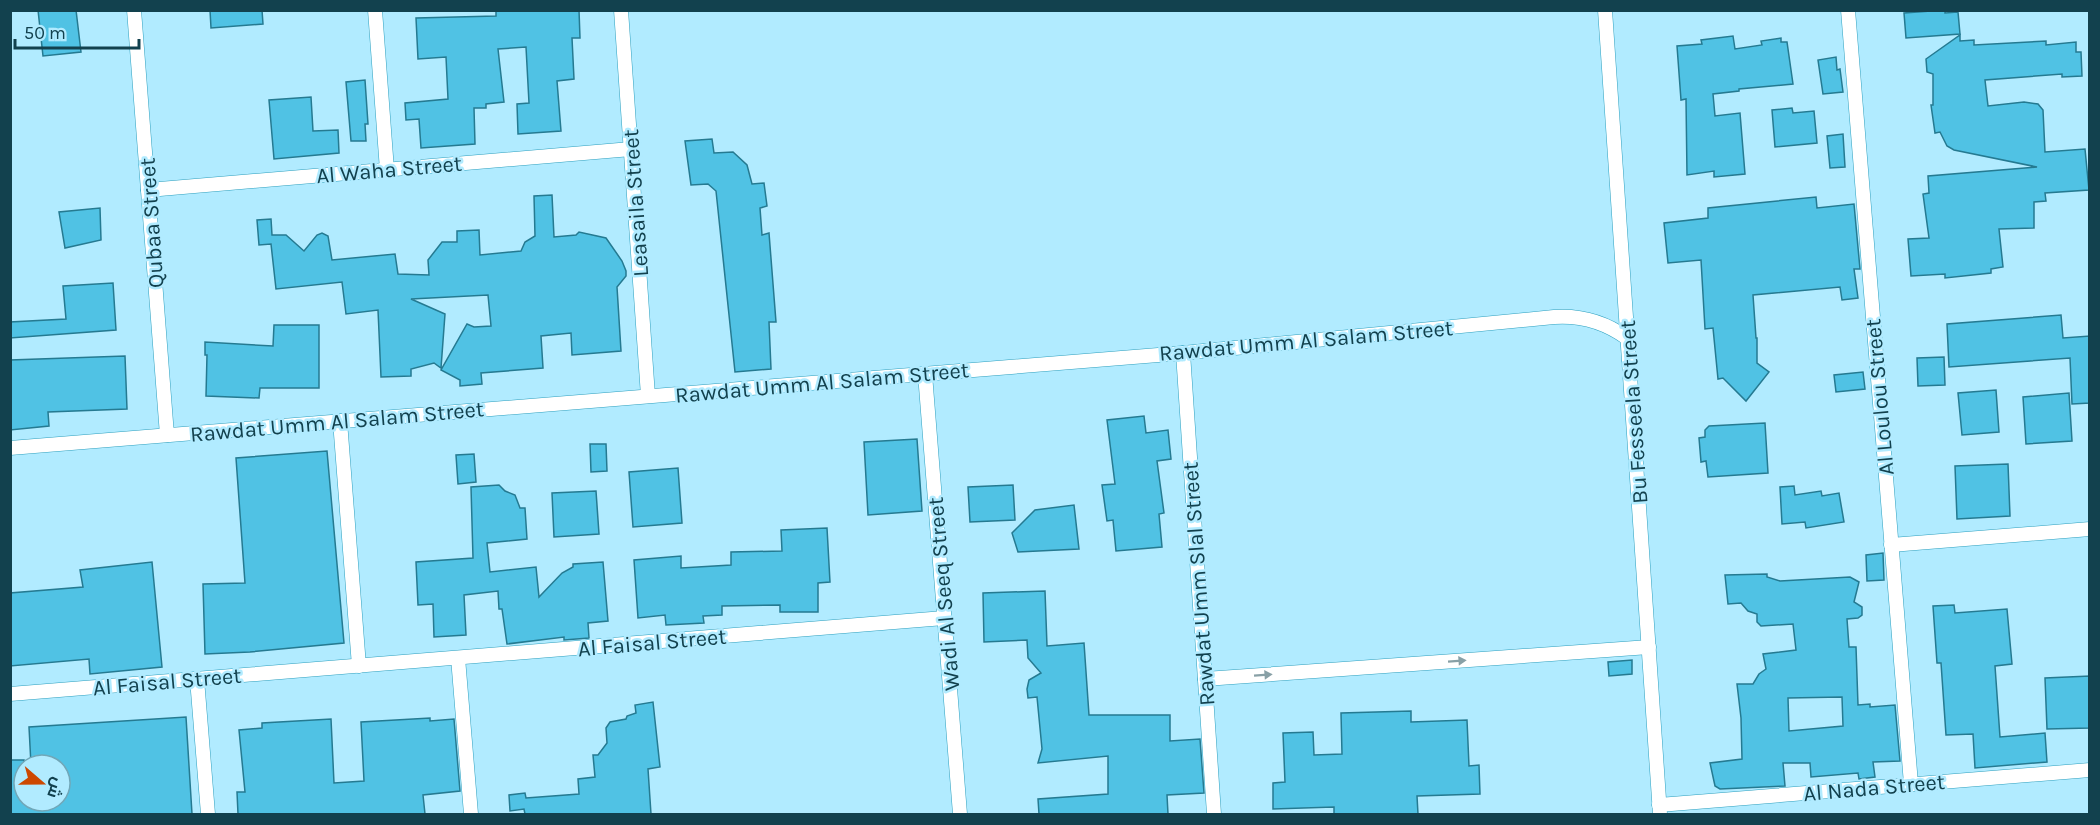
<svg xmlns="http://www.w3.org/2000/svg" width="2100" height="825" font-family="Karla,Cairo,sans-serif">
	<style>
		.building { fill: #50c2e4; stroke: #257a91; stroke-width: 1.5; fill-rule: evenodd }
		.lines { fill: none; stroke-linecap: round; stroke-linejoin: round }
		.street-casing { stroke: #2da0bf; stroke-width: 15 }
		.street { stroke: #fff; stroke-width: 14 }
		.oneway { fill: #88a0a6 }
		.labels { text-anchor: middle; stroke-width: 5; stroke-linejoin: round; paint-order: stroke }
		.street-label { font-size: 22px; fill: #12414e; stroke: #b1ebff }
	</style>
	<rect width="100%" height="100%" fill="#b1ebff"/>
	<g class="building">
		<polygon points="38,10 76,10 81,52 43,56"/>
		<polygon points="210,10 262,10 263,24 211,28"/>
		<polygon points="496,10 579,10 580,38 572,38 574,79 557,81 561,131 518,134 517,104 529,103 526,47 498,49 504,102 486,104 486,108 474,108 475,144 421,148 419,119 406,120 405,103 448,99 446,57 418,59 416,18 496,16"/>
		<polygon points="1945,10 1945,13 1958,12 1960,34 1906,38 1904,13"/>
		<polygon points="1960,35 1960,41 1974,40 1974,45 2046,41 2046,45 2076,42 2076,52 2081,52 2082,76 2062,77 2062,74 1985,80 1988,106 2024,102 2038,104 2043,110 2045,152 2085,149 2089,190 2045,193 2046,201 2034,202 2034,228 1999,229 2003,267 1991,269 1991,273 1945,278 1945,274 1911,276 1908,239 1929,238 1923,194 1929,193 1928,176 2037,167 1954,150 1947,146 1940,132 1935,133 1931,105 1933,105 1933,74 1927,72 1926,59"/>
		<polygon points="1733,36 1735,49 1762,45 1761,41 1781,38 1781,42 1787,42 1793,84 1739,89 1739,91 1713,94 1715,116 1740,113 1745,174 1714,177 1714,171 1687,175 1686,99 1681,100 1677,46 1702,44 1701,40"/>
		<polygon points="1836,57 1837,70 1840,69 1843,92 1823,94 1818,60"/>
		<polygon points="365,80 368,124 365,124 366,141 351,141 346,82"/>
		<polygon points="311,97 313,131 338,130 339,153 274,159 269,100"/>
		<polygon points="1792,108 1793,113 1814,111 1817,143 1775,147 1772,110"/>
		<polygon points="1843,134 1845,167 1830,168 1827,136"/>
		<polygon points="712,139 714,153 733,152 747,165 752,184 764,183 767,206 760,208 762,235 769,233 776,322 769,322 771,369 735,372 716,191 708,184 691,185 685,141"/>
		<polygon points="552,195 554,237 576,235 579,232 606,238 622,261 626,271 626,276 617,287 621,351 572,355 571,333 541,336 543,368 481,373 482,384 460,386 460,380 441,370 467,324 474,327 491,326 488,295 411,299 445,314 441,368 434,363 411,369 411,376 381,377 378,310 346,314 342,282 276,289 271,244 259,245 257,220 271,219 272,235 286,235 304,251 317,235 322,233 328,236 332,260 395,254 398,274 429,275 428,260 442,242 457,242 457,231 479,230 480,255 521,251 525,242 535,236 534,196"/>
		<polygon points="1816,197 1817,208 1854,204 1860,269 1854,269 1858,298 1842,300 1840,287 1753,295 1756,338 1757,338 1757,363 1769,372 1746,401 1723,378 1718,379 1713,328 1705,329 1701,260 1668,263 1664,223 1708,218 1708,208"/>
		<polygon points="100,208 101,240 65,248 59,212"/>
		<polygon points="113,283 116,330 10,338 10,322 66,319 63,286"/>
		<polygon points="2061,315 2063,338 2090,336 2090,403 2072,404 2070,358 1949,367 1947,324"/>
		<polygon points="274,325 319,325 319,388 260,388 259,398 206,396 207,355 205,355 205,342 273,346"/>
		<polygon points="125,356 127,409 48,412 49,426 10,430 10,360"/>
		<polygon points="1944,357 1945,385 1918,386 1917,358"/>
		<polygon points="1863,372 1865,389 1836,392 1834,375"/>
		<polygon points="1996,390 1999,432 1962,435 1958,393"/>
		<polygon points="2069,393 2072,441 2026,444 2023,397"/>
		<polygon points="1144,416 1146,433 1168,430 1171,459 1157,461 1164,513 1159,514 1162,547 1116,551 1113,520 1107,521 1102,485 1115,484 1107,420"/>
		<polygon points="1765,423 1768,473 1708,477 1706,461 1701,462 1699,438 1705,437 1705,430 1709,426"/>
		<polygon points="917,439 922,511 868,515 864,442"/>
		<polygon points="590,444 606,444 607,471 591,472"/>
		<polygon points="327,451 344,643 250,652 205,654 203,584 245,583 236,458"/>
		<polygon points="474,454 476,482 458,484 456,455"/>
		<polygon points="2008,464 2010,516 1957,519 1955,466"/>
		<polygon points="678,468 682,523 633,527 629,472"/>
		<polygon points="499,485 505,491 515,495 520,508 525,508 527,539 487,543 490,572 536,567 539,597 562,573 573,567 573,564 603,562 608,621 588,623 589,638 564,640 564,637 507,644 502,609 499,609 498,591 464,595 466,635 434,637 433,604 418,605 416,562 473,558 471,487"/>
		<polygon points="1013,485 1015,520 970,522 968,487"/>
		<polygon points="1794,486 1795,495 1821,491 1822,496 1839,493 1844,522 1806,528 1805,522 1782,524 1780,487"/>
		<polygon points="596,491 599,534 554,537 552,493"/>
		<polygon points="1074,505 1079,549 1018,552 1012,533 1035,510"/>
		<polygon points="827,528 830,582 818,583 818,612 780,612 780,605 722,606 722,615 703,616 704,623 666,625 665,615 638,618 634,560 681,556 681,568 731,565 731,552 782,551 781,530"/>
		<polygon points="1883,553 1884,580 1867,581 1866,555"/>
		<polygon points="152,562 162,667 90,674 89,659 10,666 10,593 83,587 80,570"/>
		<path d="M 1767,574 L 1767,577 L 1780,581 L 1850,577 L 1859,582 L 1854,602 L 1862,607 L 1862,615 L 1858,618 L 1847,619 L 1849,647 L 1856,647 L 1858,705 L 1870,704 L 1870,707 L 1895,705 L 1900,761 L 1873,762 L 1875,777 L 1859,779 L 1858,773 L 1811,777 L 1810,763 L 1783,763 L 1785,786 L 1720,789 L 1715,786 L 1710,763 L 1742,759 L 1741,718 L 1737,684 L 1753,684 L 1759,674 L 1766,669 L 1763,654 L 1796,650 L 1793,624 L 1761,626 L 1757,622 L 1757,614 L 1748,611 L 1741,603 L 1728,604 L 1725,575 ZM 1842,697 L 1843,726 L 1789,731 L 1788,698 Z"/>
		<polygon points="1045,591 1047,646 1084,643 1089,715 1170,715 1170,741 1200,739 1204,793 1167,795 1168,814 1039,814 1038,799 1108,794 1108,756 1038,763 1042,749 1037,697 1028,698 1027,689 1029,680 1041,673 1028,658 1027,640 984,642 983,593"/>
		<polygon points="1954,605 1955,613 2007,609 2012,664 1995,666 2000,737 2045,733 2047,762 1975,768 1973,734 1946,735 1941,663 1937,663 1933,606"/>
		<polygon points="1632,660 1632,674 1609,676 1608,662"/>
		<polygon points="2090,676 2090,728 2047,729 2045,678"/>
		<polygon points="653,702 660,767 648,769 651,814 525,814 524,809 510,811 509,795 525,793 526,798 579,794 578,779 595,777 593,755 598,755 607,743 606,728 610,722 626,719 627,716 636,713 635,705"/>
		<polygon points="1411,711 1411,722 1467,720 1469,766 1479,765 1480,794 1417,796 1418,814 1334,814 1334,807 1273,809 1273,783 1285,782 1283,733 1313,732 1314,755 1342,754 1341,713"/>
		<polygon points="186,717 192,814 10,814 10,760 24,760 24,801 60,801 60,765 31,765 29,727"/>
		<polygon points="430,718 430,721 454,719 460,791 423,795 425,814 238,814 237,792 245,792 239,730 262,728 262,723 331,719 334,783 364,781 361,722"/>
	</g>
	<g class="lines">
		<g class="street-casing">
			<g id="street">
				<polyline points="134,10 167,435"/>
				<polyline points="375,10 387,170"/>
				<polyline points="621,10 648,396"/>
				<polyline points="1605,10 1660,814"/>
				<polyline points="1848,10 1911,784"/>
				<polyline points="148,190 631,149"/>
				<polyline points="1183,353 1214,814"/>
				<polyline points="925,374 960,814"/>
				<polyline points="340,421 359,666"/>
				<path d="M 10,448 L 1183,353 L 1554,317 C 1582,315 1605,322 1627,338"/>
				<polyline points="1891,545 2090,529"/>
				<polyline points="458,658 471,814"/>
				<polyline points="197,679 208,814"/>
				<polyline points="1205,679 1649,647"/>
				<polyline points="10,694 944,618"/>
				<polyline points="1659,805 2090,770"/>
			</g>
		</g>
		<use href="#street" class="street"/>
	</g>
	<defs><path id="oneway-solid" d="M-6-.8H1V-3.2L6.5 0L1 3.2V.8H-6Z" transform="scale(1.5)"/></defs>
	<g class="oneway">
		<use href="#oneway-solid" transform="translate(1457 661) rotate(-4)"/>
		<use href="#oneway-solid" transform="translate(1263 675) rotate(-4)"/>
	</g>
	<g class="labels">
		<g class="street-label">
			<text transform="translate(389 169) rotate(-5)" y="8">Al Waha Street</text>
			<text transform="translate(635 203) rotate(-94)" y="8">Leasaila Street</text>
			<text transform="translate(151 223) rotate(-94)" y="8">Qubaa Street</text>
			<text transform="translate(1306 340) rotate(-5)" y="8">Rawdat Umm Al Salam Street</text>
			<text transform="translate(822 382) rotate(-5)" y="8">Rawdat Umm Al Salam Street</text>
			<text transform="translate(1879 397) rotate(-95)" y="8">Al Loulou Street</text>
			<text transform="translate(1633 412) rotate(-94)" y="8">Bu Fesseela Street</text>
			<text transform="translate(337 421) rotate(-5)" y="8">Rawdat Umm Al Salam Street</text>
			<text transform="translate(1198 584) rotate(-94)" y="8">Rawdat Umm Slal Street</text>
			<text transform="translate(943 594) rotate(-95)" y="8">Wadi Al Seeq Street</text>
			<text transform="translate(652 642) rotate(-5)" y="8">Al Faisal Street</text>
			<text transform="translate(167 681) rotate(-5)" y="8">Al Faisal Street</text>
			<text transform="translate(1874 787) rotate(-5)" y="8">Al Nada Street</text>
		</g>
	</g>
	<rect width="2100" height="825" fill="none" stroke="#12414e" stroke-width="24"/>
	<g transform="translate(42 783) rotate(110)"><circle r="28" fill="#b1ebff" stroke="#71a7b8" stroke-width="1.5"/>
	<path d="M0-4.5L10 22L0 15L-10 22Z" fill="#cd4801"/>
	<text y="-9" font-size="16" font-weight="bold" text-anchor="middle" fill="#12414e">ش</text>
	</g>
	<path d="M15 39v9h124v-9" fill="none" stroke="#12414e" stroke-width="3"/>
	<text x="24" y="39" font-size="18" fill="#12414e" stroke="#b1ebff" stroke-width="4.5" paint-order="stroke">50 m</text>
</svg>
